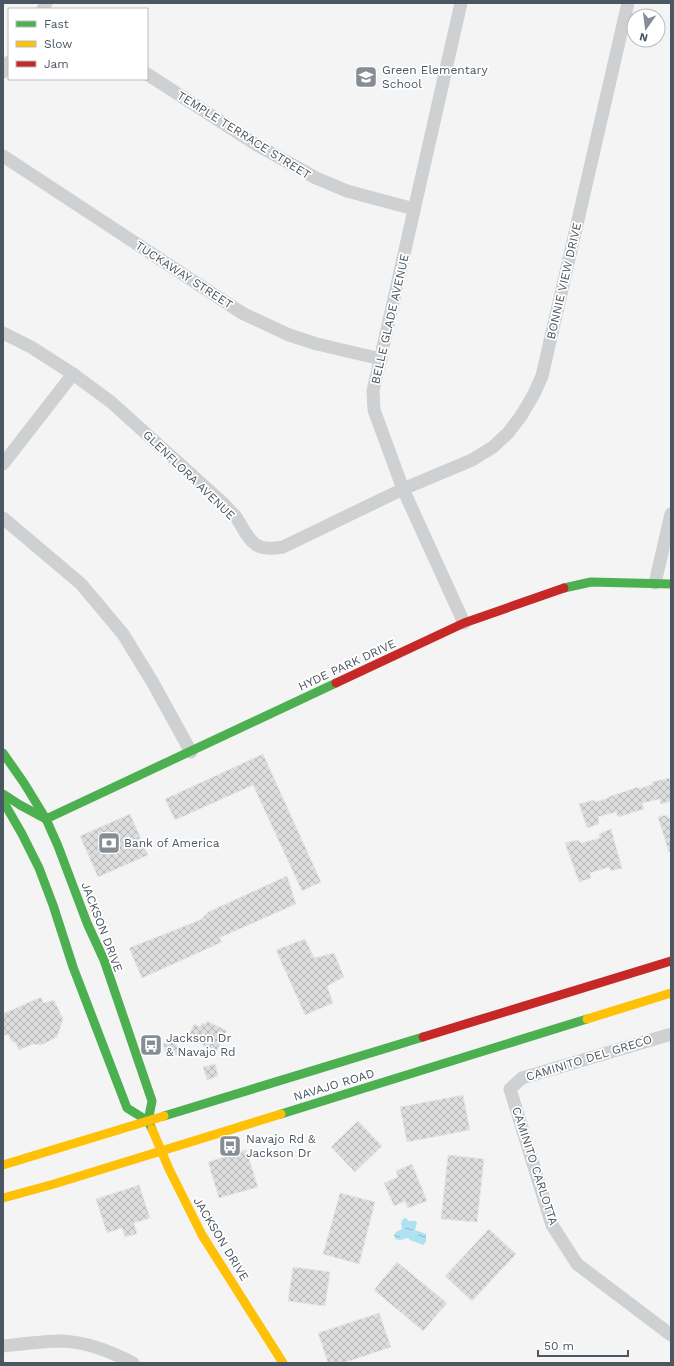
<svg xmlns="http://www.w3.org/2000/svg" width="674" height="1366" font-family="'Work Sans',sans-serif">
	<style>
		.water { fill: url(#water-ripples) }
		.building { fill: url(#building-cross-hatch); stroke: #e5e6e7 }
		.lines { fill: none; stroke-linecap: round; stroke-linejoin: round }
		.street { stroke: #ced0d2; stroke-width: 13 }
		.fast { stroke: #4caf50; stroke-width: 9 }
		.slow { stroke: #ffc107; stroke-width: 9 }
		.jam { stroke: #c62828; stroke-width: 9 }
		.labels { text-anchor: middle; stroke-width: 3.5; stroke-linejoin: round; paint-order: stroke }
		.poi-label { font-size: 12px; fill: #4a5661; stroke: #fff; text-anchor: start }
		.street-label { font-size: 12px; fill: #4a5661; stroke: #fff }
	</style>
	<defs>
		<pattern id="water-ripples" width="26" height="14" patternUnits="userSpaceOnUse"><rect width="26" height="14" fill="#aee2f0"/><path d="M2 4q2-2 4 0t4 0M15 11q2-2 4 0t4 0" fill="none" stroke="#90bac6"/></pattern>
		<pattern id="building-cross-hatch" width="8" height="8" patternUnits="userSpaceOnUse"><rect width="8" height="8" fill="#ddddde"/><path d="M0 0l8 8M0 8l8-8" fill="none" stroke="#b5b6b7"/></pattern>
	</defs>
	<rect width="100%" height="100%" fill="#f4f4f4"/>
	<polygon class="water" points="406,1218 409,1221 416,1221 417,1223 415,1230 426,1234 426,1242 423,1245 410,1240 408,1238 400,1240 395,1239 394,1235 396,1232 402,1229 401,1223 403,1219"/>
	<g class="building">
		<polygon points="263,754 321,882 302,891 253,785 175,820 165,799"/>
		<polygon points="669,778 671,784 671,801 661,804 660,799 642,803 644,809 618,817 616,812 598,817 599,824 587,828 579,804 594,800 595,802 609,798 608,797 638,787 639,789 653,784 652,782"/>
		<polygon points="130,814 148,855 98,877 80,836"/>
		<polygon points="666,815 670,819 671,819 671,852 669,852 658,817"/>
		<polygon points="611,829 622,868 611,871 609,867 590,873 591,878 579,882 565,843 578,840 581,843 600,838 599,834"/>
		<polygon points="287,876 296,904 219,938 222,942 142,978 129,948 200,920 208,912"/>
		<polygon points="305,939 314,958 334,953 344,977 327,986 333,1003 305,1015 276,950"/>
		<polygon points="41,997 43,1003 54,1000 63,1019 57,1037 41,1045 33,1044 19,1050 15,1042 12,1042 8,1034 3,1036 3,1014"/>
		<polygon points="207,1021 227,1031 216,1052 196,1041 196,1040 189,1036 194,1024 200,1027 202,1023 206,1024"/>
		<polygon points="175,1040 179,1054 167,1057 163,1044"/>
		<polygon points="215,1064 218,1076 207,1080 203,1067"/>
		<polygon points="463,1095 470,1130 407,1142 400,1107"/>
		<polygon points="358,1121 382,1146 355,1172 331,1147"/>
		<polygon points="246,1150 258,1187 219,1198 208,1162"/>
		<polygon points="448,1155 484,1159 477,1222 441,1219"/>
		<polygon points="412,1164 427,1201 408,1208 405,1201 394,1206 384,1183 398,1177 396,1171"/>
		<polygon points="139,1185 150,1218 134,1223 137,1234 125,1237 122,1228 107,1233 96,1199"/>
		<polygon points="340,1193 375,1202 359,1264 323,1254"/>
		<polygon points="489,1229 516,1254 472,1301 445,1276"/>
		<polygon points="397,1262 447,1303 423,1331 374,1290"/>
		<polygon points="293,1267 330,1272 325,1306 288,1301"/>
		<polygon points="379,1313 391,1347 343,1363 328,1363 318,1333"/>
	</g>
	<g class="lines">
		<g class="street">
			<polyline points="461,3 373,391 374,410 403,489 464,623"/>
			<polyline points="43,9 46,3"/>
			<polyline points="3,72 9,62"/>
			<polyline points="147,74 257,145 316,178 347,191 414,209"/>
			<polyline points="3,156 242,313 289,335 317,344 381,359"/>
			<path d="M 3,333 L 31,347 L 73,374 L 111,402 L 223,503 C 227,508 232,512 236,517 C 250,539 252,553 283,547 L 403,489 L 472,460 L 493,447 L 508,433 L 521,416 L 534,394 L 542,376 L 628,3"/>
			<polyline points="3,464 73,374"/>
			<polyline points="3,518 81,584 123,634 153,683 191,752"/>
			<polyline points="655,583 671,514"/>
			<polyline points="671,1035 668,1035 522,1078 510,1089 552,1225 577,1264 671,1335"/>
			<path d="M 3,1346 C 22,1344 43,1341 62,1341 C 87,1342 112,1352 133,1363"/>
		</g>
		<g class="fast">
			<polyline points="564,588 591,582 671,584"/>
			<polyline points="3,753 24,783 46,819 58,846 87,923 104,960 152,1101 148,1121 152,1129"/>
			<polyline points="3,794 20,805 46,819 336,683"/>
			<polyline points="3,801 22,834 39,868 53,905 73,967 127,1108 148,1121"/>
			<polyline points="281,1114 587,1019"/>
			<polyline points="164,1116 423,1037"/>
		</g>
		<g class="slow">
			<polyline points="587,1019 671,993"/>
			<polyline points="152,1129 169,1169 202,1235 283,1363"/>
			<polyline points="3,1165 164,1116"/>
			<polyline points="3,1198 54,1184 281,1114"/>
		</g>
		<g class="jam">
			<polyline points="336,683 464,623 564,588"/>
			<polyline points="423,1037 671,961"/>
		</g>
	</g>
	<defs>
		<g id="school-square" transform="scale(1.15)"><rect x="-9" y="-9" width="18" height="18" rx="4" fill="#868d94" stroke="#fff"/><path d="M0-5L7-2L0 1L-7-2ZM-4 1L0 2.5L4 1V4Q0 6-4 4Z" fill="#fff"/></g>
		<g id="bank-square" transform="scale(1.15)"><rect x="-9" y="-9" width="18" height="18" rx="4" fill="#868d94" stroke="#fff"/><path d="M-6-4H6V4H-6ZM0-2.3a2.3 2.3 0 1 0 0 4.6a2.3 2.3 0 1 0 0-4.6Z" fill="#fff"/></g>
		<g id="bus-square" transform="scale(1.15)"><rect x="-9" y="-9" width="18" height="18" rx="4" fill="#868d94" stroke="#fff"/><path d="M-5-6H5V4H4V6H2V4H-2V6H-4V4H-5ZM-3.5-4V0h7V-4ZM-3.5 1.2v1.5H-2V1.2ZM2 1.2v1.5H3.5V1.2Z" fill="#fff"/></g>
	</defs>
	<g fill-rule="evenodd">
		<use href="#school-square" x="366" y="77"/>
		<use href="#bank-square" x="109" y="843"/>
		<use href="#bus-square" x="151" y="1045"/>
		<use href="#bus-square" x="230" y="1146"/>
	</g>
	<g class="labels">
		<g class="poi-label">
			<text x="382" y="74">Green Elementary<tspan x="382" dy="14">School</tspan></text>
			<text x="124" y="847">Bank of America</text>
			<text x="166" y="1042">Jackson Dr<tspan x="166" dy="14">&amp; Navajo Rd</tspan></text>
			<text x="246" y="1143">Navajo Rd &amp;<tspan x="246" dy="14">Jackson Dr</tspan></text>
		</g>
		<g class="street-label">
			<text transform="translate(244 135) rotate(32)" y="4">TEMPLE TERRACE STREET</text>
			<text transform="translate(184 275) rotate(33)" y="4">TUCKAWAY STREET</text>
			<text transform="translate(564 281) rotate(-77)" y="4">BONNIE VIEW DRIVE</text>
			<text transform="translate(390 319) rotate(-77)" y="4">BELLE GLADE AVENUE</text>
			<text transform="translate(189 475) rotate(44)" y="4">GLENFLORA AVENUE</text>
			<text transform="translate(347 665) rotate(-25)" y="4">HYDE PARK DRIVE</text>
			<text transform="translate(102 927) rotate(69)" y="4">JACKSON DRIVE</text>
			<text transform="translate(589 1058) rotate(-17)" y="4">CAMINITO DEL GRECO</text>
			<text transform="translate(334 1085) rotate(-17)" y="4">NAVAJO ROAD</text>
			<text transform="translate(535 1166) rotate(72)" y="4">CAMINITO CARLOTTA</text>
			<text transform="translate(221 1239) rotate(59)" y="4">JACKSON DRIVE</text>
		</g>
	</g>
	<rect width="674" height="1366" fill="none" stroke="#4a5661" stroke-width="8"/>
	<rect x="8" y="8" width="140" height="72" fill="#ffffff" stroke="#b7bbc0"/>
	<rect x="16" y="21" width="20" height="6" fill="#4caf50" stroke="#b7bbc0"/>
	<text x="44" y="28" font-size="12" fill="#4a5661">Fast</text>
	<rect x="16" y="41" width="20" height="6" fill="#ffc107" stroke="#b7bbc0"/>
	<text x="44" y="48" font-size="12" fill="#4a5661">Slow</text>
	<rect x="16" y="61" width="20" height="6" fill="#c62828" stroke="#b7bbc0"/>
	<text x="44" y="68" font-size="12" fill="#4a5661">Jam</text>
	<g transform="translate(646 28) rotate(194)"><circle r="19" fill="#ffffff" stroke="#b7bbc0"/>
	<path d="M0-3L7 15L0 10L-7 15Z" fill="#868d94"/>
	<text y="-6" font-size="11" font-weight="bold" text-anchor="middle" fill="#4a5661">N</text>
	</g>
	<path d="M538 1350v6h90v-6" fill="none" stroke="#4a5661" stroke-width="2"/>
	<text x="544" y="1350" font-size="12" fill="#4a5661" stroke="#ffffff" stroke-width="3" paint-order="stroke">50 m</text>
</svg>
